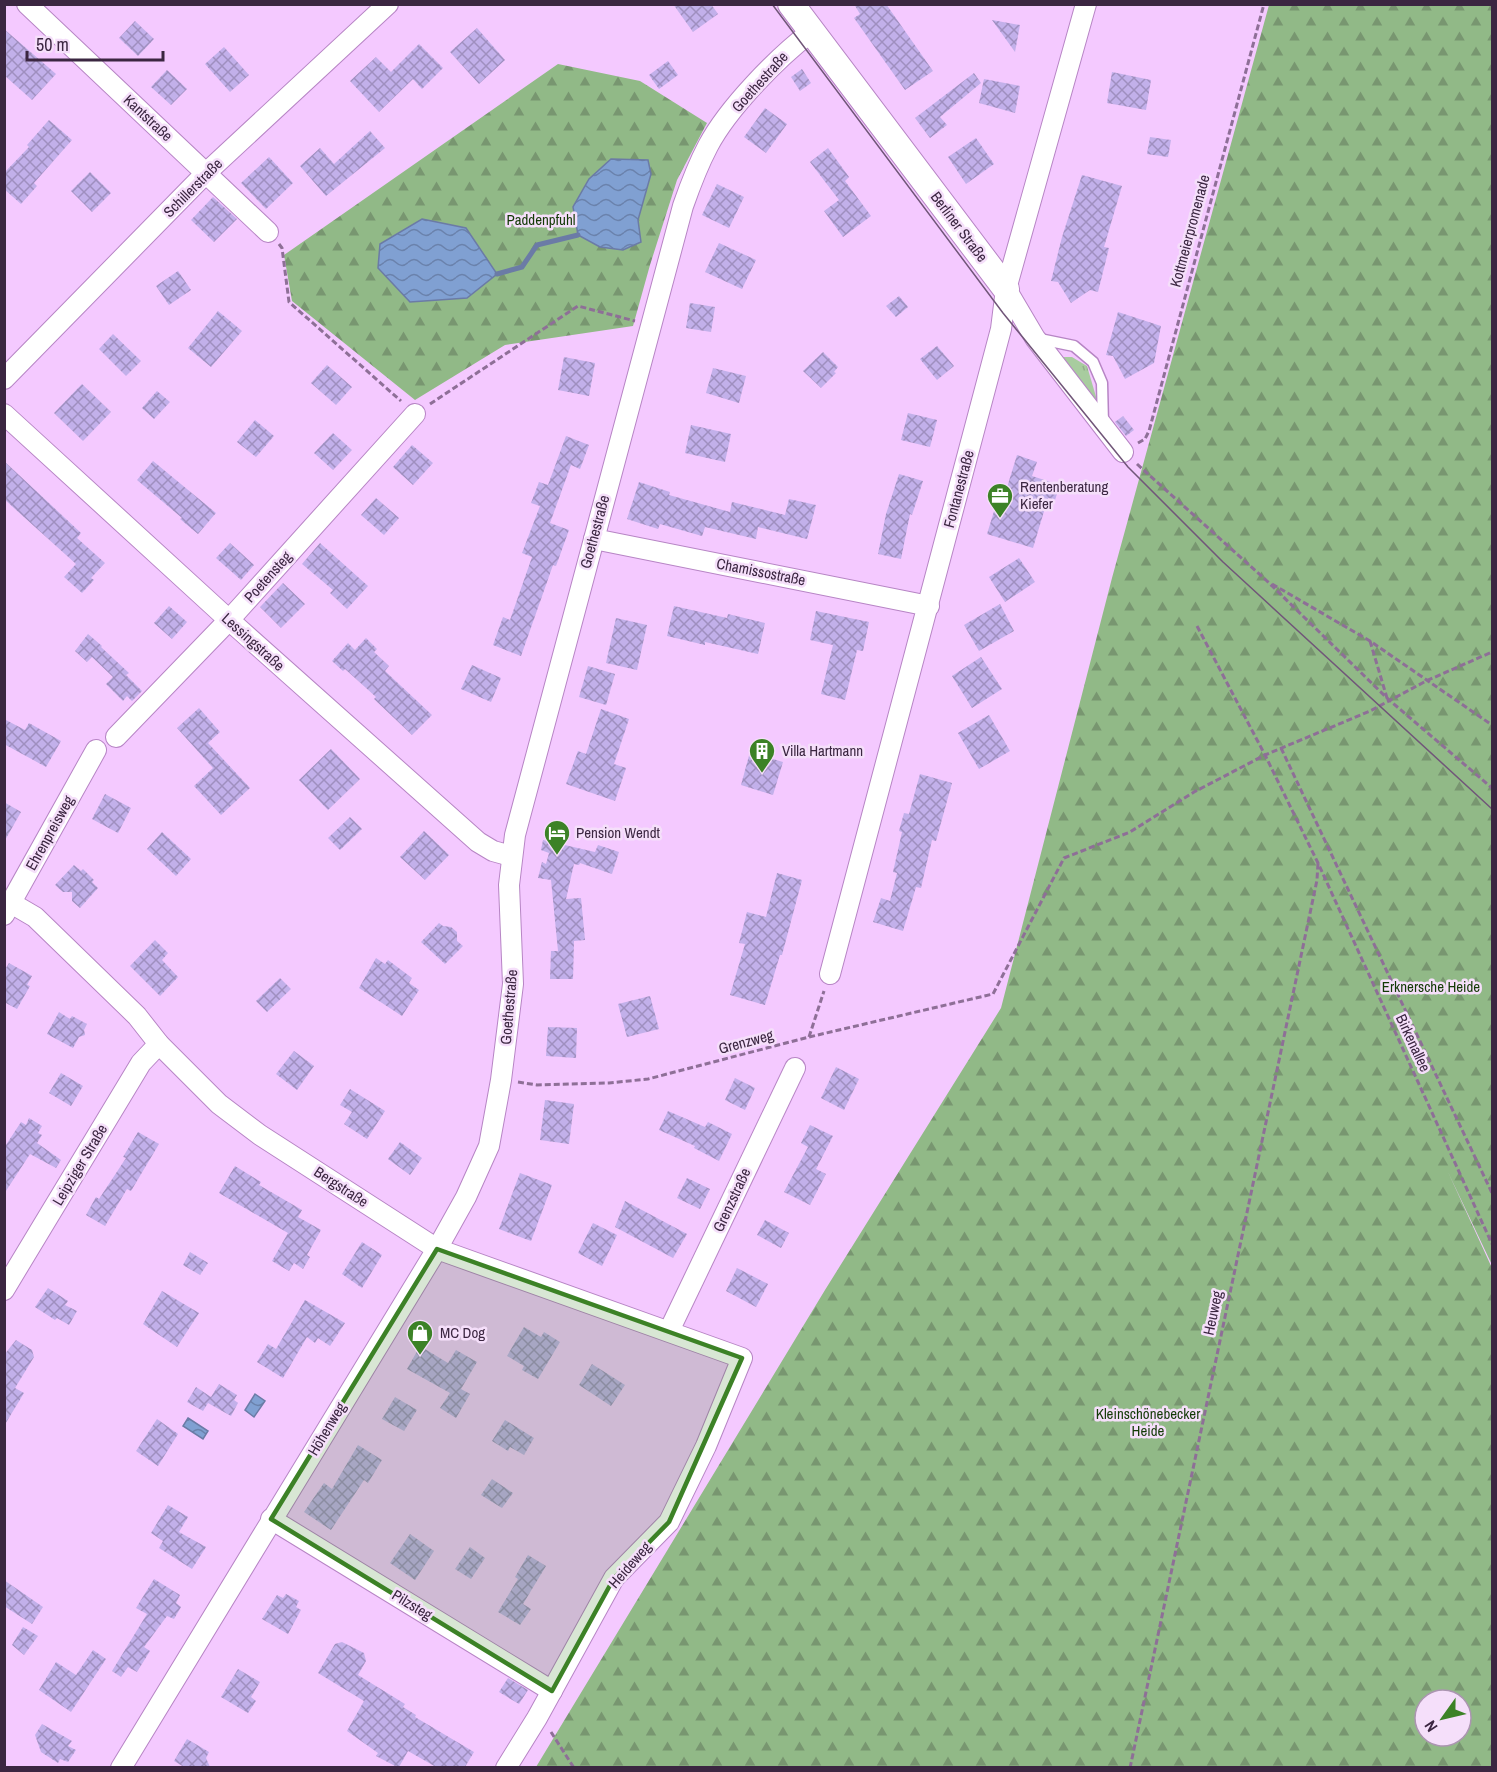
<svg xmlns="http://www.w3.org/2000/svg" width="1497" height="1772" font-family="'Archivo Narrow',sans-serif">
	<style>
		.grass { fill: url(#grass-tufts) }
		.forest { fill: url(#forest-firs); fill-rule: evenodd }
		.water { fill: url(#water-waves); stroke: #6b7ba6; stroke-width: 1.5 }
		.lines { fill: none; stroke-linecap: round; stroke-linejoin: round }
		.stream { stroke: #6b7ba6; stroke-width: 5 }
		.building { fill: url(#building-cross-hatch) }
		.service-casing { stroke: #b785c5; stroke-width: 13 }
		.minor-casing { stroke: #b785c5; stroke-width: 22 }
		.tertiary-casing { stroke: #b785c5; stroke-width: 28 }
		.path { stroke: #8e6f97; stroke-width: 3; stroke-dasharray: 6 3; stroke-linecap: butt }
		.service { stroke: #fff; stroke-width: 10 }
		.minor { stroke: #fff; stroke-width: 20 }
		.tertiary { stroke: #fff; stroke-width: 26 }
		.tram { stroke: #715679; stroke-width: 1.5 }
		.marked { fill: #3c8226; fill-opacity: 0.2; stroke: #3c8226; stroke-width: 4.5; stroke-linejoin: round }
		.labels { text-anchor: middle; stroke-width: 5; stroke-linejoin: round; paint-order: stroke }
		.street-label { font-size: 15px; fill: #3b2641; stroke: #f5dffa }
		.park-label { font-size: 15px; fill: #133a06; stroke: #f5dffa }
		.poi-label { font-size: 15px; fill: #3b2641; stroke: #f5dffa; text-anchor: start }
	</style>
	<defs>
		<pattern id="grass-tufts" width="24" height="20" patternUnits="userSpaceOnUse" patternTransform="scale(1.5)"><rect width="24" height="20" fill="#a8cc9f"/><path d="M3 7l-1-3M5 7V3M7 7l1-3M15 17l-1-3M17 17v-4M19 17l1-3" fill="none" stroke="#92af8a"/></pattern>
		<pattern id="forest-firs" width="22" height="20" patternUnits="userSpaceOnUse" patternTransform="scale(1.5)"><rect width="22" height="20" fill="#91b987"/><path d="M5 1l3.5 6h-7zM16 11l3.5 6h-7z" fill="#789670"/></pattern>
		<pattern id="water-waves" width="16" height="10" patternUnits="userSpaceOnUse" patternTransform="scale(1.5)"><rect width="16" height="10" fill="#80a0d2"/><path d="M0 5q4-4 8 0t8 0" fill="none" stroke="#6a82ac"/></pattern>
		<pattern id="building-cross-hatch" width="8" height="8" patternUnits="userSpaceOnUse" patternTransform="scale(1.5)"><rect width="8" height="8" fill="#c2b0ea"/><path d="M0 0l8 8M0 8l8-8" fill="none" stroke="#9f8fbf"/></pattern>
	</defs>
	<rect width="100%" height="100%" fill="#f4c9ff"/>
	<polygon class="grass" points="1062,357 1072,357 1087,366 1097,400 1076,383"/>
	<g class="forest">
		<path d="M 1269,5 L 1492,5 L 1492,1265 L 1448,1172 L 1492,1268 L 1492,1767 L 536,1767 L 825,1290 L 1001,1008 L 1112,578 ZM 1425,1700 L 1461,1700 L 1461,1736 L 1425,1736 Z"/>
		<polygon points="558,64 640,81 707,123 677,180 650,265 633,326 505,345 415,400 292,301 284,255"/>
	</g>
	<g class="water">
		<polygon points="611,159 648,160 651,174 638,220 641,242 623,250 600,247 578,235 573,207 589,179"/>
		<polygon points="422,219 466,228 497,274 467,298 410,302 378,268 380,244"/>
		<polygon points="255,1394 265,1401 254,1417 245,1410"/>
		<polygon points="188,1418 208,1431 203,1439 183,1426"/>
	</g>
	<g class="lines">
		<polyline class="stream" points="497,274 522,267 537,245 578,235"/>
	</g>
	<g class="building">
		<polygon points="673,4 711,4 718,14 693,32"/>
		<polygon points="854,4 886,4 933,71 905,90 854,18 860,14"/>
		<polygon points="992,20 1020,25 1015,52"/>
		<polygon points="135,21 154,39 138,56 119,38"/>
		<polygon points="477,28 505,60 479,84 450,52"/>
		<polygon points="4,29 56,74 32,100 4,75"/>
		<polygon points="419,44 443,68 422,89 413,79 379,112 350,81 376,57 391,72"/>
		<polygon points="224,47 249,75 230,92 205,64"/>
		<polygon points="668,61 678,75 659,89 649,75"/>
		<polygon points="802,69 811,83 800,91 791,77"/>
		<polygon points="167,70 187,89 171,105 151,87"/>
		<polygon points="1112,72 1151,80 1146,110 1107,103"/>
		<polygon points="974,73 981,83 940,117 947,125 930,138 915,118"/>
		<polygon points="984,79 1020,86 1015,113 979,103"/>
		<polygon points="765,108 787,124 766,153 744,137"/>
		<polygon points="49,120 72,140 34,183 37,186 21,204 4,189 4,173 29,147 27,145"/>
		<polygon points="370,131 385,148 326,196 300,166 320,148 334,164"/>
		<polygon points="1150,137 1171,140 1168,157 1147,154"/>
		<polygon points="976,138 994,164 966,184 948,157"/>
		<polygon points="828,148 849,177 845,181 871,216 843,237 824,211 839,200 810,162"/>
		<polygon points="269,157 293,183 266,209 241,183"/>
		<polygon points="90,172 111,193 92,212 71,191"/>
		<polygon points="1082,175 1122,186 1104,247 1109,248 1098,292 1090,290 1071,303 1058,282 1051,281 1062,237"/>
		<polygon points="717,184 744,197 729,228 702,215"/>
		<polygon points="213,197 237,219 214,242 191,220"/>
		<polygon points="719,243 756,260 742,289 705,272"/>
		<polygon points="178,271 191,290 169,305 156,286"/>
		<polygon points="899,296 908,307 896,317 886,306"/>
		<polygon points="690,303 715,307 711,332 686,328"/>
		<polygon points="218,311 242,331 211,367 188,348"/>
		<polygon points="1118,312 1161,326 1154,363 1125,379 1113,356 1106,355"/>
		<polygon points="113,334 141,361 126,376 99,349"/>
		<polygon points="937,346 954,366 937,380 920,359"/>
		<polygon points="823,352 838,367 834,372 836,373 821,388 803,371"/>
		<polygon points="564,357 595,363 589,396 558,390"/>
		<polygon points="327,365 352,387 336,405 311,383"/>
		<polygon points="713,368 746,376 739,403 706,393"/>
		<polygon points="82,384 111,412 83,441 54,413"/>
		<polygon points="157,391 170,402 154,419 142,408"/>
		<polygon points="908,413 937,420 930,447 901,440"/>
		<polygon points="1123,416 1134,430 1126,436 1115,422"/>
		<polygon points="255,420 274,436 256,457 237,442"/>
		<polygon points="691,425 731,434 725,462 685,453"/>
		<polygon points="333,433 352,450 333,470 314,453"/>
		<polygon points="566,436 589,445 580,469 571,465 550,523 569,530 556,566 553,565 521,656 493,645 503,617 510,620 532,557 522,553 540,506 531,503 539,482 548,485"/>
		<polygon points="412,445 433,463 413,485 393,467"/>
		<polygon points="1017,455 1037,462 1032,476 1060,485 1055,500 1048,498 1033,548 987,534 999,495 1004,497"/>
		<polygon points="4,461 81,533 77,538 105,563 91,578 94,580 82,593 64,577 76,564 4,499"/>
		<polygon points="153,461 216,513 198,534 180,519 182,518 137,480"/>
		<polygon points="899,474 923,481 912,515 910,514 901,559 878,554 886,514"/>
		<polygon points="639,482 670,492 669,495 730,512 732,502 785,515 789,499 816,505 807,539 758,527 756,539 705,527 702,536 660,524 658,529 627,519"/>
		<polygon points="376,498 399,518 384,535 361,515"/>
		<polygon points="230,543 254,565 241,580 216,558"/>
		<polygon points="320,543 368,586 347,609 330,593 333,590 302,564"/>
		<polygon points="1019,558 1035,582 1005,602 989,577"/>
		<polygon points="283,583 305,604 281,628 260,607"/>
		<polygon points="1000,604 1014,631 979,651 964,625"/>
		<polygon points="169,606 187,622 172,639 154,623"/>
		<polygon points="674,606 727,618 728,614 765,623 758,654 705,642 705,645 667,636"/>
		<polygon points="816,611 869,622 863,651 857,650 845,700 821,694 833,645 810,640"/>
		<polygon points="616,618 647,625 637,670 606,663"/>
		<polygon points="88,634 102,646 101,647 129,673 126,675 142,691 132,701 127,696 123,701 106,684 113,677 92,657 87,662 75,651"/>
		<polygon points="366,638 377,649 374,652 389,666 385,671 432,715 412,735 374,699 376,697 345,669 343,671 332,661 348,643 355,650"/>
		<polygon points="981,657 1002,689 972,708 952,676"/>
		<polygon points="472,665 501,678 491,702 461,689"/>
		<polygon points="588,666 615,674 606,705 579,697"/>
		<polygon points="199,708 220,732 208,743 250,788 221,815 194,786 213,768 177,728"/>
		<polygon points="601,709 629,719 614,764 626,768 615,801 566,784 578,751 586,754"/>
		<polygon points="989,715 1010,751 979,769 958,733"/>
		<polygon points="4,719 25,730 29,723 61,741 46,767 4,744"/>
		<polygon points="331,749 360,779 328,810 299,780"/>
		<polygon points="750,752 783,762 773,795 741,785"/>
		<polygon points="920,774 952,783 936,841 932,840 921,888 916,887 903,931 873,922 881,898 890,901 897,873 893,872 902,832 899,831 904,813 909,814"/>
		<polygon points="105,794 131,808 118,833 92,819"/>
		<polygon points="4,802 21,812 4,842"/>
		<polygon points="350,817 362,829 340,850 328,838"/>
		<polygon points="424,831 449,855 425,880 400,857"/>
		<polygon points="162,832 191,859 176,876 147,849"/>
		<polygon points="543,840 595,852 598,845 619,852 612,874 580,863 579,865 574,864 566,899 581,898 585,940 574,941 573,979 550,979 551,951 558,951 551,880 538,878 542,862 546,864 549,853 541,850"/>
		<polygon points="74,865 81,871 83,869 94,880 92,882 98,888 80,908 72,901 72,892 63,892 55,885"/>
		<polygon points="777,873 802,880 782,955 780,955 765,1005 730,995 745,944 739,943 747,912 766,917"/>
		<polygon points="439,923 443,926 451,927 457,932 457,941 463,946 445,964 421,942"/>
		<polygon points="155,940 168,953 162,960 178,977 160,996 130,966"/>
		<polygon points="376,958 385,964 388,960 412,978 409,983 419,990 402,1016 359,988"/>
		<polygon points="9,963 32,976 27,985 30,986 17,1009 4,1002 4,971"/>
		<polygon points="280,978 291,989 267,1012 256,1001"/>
		<polygon points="650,996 659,1029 627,1037 618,1004"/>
		<polygon points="59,1012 70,1019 72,1016 87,1024 84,1030 85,1035 79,1037 73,1048 47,1034"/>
		<polygon points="548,1027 577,1028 576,1058 546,1056"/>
		<polygon points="294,1051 314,1066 297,1090 276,1074"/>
		<polygon points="836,1067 859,1079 844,1110 821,1098"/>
		<polygon points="61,1073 83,1086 71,1106 49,1093"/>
		<polygon points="735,1078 755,1088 745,1110 725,1100"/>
		<polygon points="350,1089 385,1111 367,1139 344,1124 352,1112 340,1105"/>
		<polygon points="545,1100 574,1104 569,1144 540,1140"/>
		<polygon points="668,1111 705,1127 708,1122 732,1134 719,1161 694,1148 695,1146 659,1130"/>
		<polygon points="29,1118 42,1126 38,1133 42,1135 37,1143 61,1160 56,1168 30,1154 4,1194 4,1148 21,1122 26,1125"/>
		<polygon points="810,1125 833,1136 816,1169 826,1174 810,1205 784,1192 808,1147 801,1143"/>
		<polygon points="138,1132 159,1144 131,1191 127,1189 105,1226 86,1215 96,1197 99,1199 126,1158 123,1157"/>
		<polygon points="400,1142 422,1158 410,1175 388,1159"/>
		<polygon points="235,1166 261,1182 259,1185 302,1210 298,1217 321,1230 307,1255 310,1257 303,1269 294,1263 289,1271 272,1261 288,1233 219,1193"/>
		<polygon points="520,1173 552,1185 531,1241 499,1229"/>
		<polygon points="687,1178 710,1189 700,1209 677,1198"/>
		<polygon points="625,1201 687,1234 673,1258 615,1227"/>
		<polygon points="765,1220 789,1233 781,1248 757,1235"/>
		<polygon points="593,1223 617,1235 602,1266 578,1253"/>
		<polygon points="362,1242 382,1255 362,1288 342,1274"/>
		<polygon points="190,1252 208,1263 200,1275 183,1265"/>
		<polygon points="737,1268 768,1284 756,1307 726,1291"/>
		<polygon points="48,1288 68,1301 65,1305 77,1311 69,1325 57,1318 55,1320 35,1307"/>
		<polygon points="162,1291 199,1313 177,1347 143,1324"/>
		<polygon points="305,1300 345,1323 330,1346 318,1338 315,1343 307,1337 283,1378 257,1362 268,1344 276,1349"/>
		<polygon points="524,1327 541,1337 544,1332 560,1342 538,1379 522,1370 524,1366 507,1356"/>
		<polygon points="16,1340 32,1350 34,1357 15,1388 24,1393 4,1426 4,1355"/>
		<polygon points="420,1346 448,1363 456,1350 477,1362 461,1389 470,1394 456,1418 440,1408 450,1393 407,1369"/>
		<polygon points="592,1364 625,1385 611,1406 579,1385"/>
		<polygon points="219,1384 237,1395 234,1400 238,1403 231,1416 208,1403 203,1411 187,1402 196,1387 211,1397"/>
		<polygon points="395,1397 417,1410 404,1431 382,1419"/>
		<polygon points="157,1419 178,1434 158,1466 136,1451"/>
		<polygon points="505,1420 534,1438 524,1455 510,1447 508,1451 492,1441"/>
		<polygon points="358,1445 382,1460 368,1483 364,1480 331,1530 304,1512 324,1483 332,1489"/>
		<polygon points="492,1479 513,1493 502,1508 481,1495"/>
		<polygon points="168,1505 188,1517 179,1532 206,1547 192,1569 159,1548 163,1541 151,1533"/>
		<polygon points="410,1534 434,1551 415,1580 390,1563"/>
		<polygon points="470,1547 485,1558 471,1579 455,1569"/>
		<polygon points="528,1555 546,1566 523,1604 531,1609 520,1625 498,1612 518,1579 515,1577"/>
		<polygon points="154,1579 180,1595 176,1603 181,1607 174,1619 167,1616 144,1647 150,1651 137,1672 128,1667 121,1677 112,1671 147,1614 136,1608"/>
		<polygon points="4,1580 43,1607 32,1624 4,1606"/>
		<polygon points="286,1594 299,1601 296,1607 301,1610 288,1634 262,1619 277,1595 283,1598"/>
		<polygon points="23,1627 38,1636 24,1655 12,1645"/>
		<polygon points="342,1642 364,1653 366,1661 358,1675 405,1704 403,1707 416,1715 415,1717 474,1752 465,1767 436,1767 408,1751 399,1767 397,1767 376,1756 378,1753 347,1731 364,1701 318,1673 335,1644"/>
		<polygon points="93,1650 106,1659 71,1712 39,1690 56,1662 76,1675"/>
		<polygon points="238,1669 260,1682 251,1697 256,1701 248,1713 221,1697"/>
		<polygon points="508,1678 528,1690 519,1704 499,1692"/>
		<polygon points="42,1724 72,1741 68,1746 76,1750 68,1762 60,1759 58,1763 41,1752 35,1735"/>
		<polygon points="187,1739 209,1752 206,1758 210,1767 184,1767 174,1761"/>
	</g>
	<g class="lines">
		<g class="service-casing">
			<polyline id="service" points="1035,338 1074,346 1093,362 1102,383 1103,424"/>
		</g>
		<g class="minor-casing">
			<g id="minor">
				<polyline points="27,4 268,232"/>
				<polyline points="1006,289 1035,338 1123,452"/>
				<polyline points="4,379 206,173 388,4"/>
				<polyline points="4,414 229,620 478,842 493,851 511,856"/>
				<polyline points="594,539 929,606"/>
				<polyline points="116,737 229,620 415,414"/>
				<polyline points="11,903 35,917 137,1016 159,1044 219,1104 260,1135 437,1249 742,1358 706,1446 669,1522 614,1578 537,1718 506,1768"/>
				<polyline points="4,915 96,750"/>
				<polyline points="830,974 1001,329 1006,289 1086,4"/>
				<polyline points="4,1290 141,1063 159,1044"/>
				<polyline points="669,1331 795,1068"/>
				<polyline points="271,1519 552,1691"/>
				<path d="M 121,1768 L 437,1249 L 466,1197 L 489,1146 L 501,1080 L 513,984 L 509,885 L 515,835 L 683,206 C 690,186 698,165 708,146 C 728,108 777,58 811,32"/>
			</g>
		</g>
		<g class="tertiary-casing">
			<polyline id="tertiary" points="791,4 1006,289"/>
		</g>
		<g class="path">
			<polyline points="279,244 282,248 289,302 401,401"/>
			<polyline points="430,404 578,306 635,321"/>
			<polyline points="1138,443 1145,439 1149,431 1264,4"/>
			<polyline points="1137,464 1267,581 1388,699 1492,788"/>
			<polyline points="1272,584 1370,641 1492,725"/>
			<polyline points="1197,626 1265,755 1318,863 1492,1244"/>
			<polyline points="1370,641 1387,698"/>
			<polyline points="1281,748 1492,1193"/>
			<polyline points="809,1037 824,991"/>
			<polyline points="518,1082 537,1085 609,1083 648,1079 809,1037 993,994 1064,858 1130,832 1194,792 1265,755 1370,711 1426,681 1492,652"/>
			<polyline points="551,1732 574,1768"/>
			<polyline points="1130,1768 1317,880 1318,863"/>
		</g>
		<use href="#service" class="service"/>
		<use href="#minor" class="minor"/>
		<use href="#tertiary" class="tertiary"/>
		<polyline class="tram" points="772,4 1003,313 1128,467 1223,562 1492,809"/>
	</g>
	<path class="marked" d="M 437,1249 L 742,1358 L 669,1522 L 614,1578 L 552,1691 L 271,1519 Z"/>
	<defs>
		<g id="office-pin" transform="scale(1.35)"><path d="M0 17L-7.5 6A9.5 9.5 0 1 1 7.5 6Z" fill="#3c8226" stroke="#f5dffa"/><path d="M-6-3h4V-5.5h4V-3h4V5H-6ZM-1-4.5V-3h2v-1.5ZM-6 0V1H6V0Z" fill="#fff"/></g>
		<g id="building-pin" transform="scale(1.35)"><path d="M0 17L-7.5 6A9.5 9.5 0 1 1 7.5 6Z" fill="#3c8226" stroke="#f5dffa"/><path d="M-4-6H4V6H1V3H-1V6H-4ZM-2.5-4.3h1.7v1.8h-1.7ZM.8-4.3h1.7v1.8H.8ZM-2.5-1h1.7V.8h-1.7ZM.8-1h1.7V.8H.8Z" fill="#fff"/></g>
		<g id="hotel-pin" transform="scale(1.35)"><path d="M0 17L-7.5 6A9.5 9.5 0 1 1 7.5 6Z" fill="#3c8226" stroke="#f5dffa"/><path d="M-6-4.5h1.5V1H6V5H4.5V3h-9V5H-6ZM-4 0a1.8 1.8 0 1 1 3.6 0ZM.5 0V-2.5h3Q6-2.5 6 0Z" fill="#fff"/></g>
		<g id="shop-pin" transform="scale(1.35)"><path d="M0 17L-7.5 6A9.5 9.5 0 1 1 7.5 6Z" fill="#3c8226" stroke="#f5dffa"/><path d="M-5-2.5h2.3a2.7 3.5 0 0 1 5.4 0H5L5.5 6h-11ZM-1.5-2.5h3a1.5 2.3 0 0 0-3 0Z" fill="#fff"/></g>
	</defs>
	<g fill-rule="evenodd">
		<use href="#office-pin" x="1000" y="496"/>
		<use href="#building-pin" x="762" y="751"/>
		<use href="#hotel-pin" x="557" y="833"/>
		<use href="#shop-pin" x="420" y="1333"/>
	</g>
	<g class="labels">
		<g class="street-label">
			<text transform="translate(760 82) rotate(-48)" y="5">Goethestraße</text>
			<text transform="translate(148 118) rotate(43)" y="5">Kantstraße</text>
			<text transform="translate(193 188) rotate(-45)" y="5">Schillerstraße</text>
			<text transform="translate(959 227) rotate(53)" y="5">Berliner Straße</text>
			<text transform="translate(1190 231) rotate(-75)" y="5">Kottmeierpromenade</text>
			<text transform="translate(959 489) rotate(-75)" y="5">Fontanestraße</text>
			<text transform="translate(595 532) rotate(-75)" y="5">Goethestraße</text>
			<text transform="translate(761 572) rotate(11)" y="5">Chamissostraße</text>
			<text transform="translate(268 577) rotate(-48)" y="5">Poetensteg</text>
			<text transform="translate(253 642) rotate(42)" y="5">Lessingstraße</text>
			<text transform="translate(50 833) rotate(-61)" y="5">Ehrenpreisweg</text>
			<text transform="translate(509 1007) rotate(-85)" y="5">Goethestraße</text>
			<text transform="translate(746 1042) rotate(-15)" y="5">Grenzweg</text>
			<text transform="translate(1413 1043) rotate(65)" y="5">Birkenallee</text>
			<text transform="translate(80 1165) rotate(-59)" y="5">Leipziger Straße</text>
			<text transform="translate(341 1187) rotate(33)" y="5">Bergstraße</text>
			<text transform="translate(732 1200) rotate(-65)" y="5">Grenzstraße</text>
			<text transform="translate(1213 1313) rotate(-78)" y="5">Heuweg</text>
			<text transform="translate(327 1429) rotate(-59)" y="5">Höhenweg</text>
			<text transform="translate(630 1565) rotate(-49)" y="5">Heideweg</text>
			<text transform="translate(412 1605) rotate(31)" y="5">Pilzsteg</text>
		</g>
		<g class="park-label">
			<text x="541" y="225">Paddenpfuhl</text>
			<text x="1431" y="992">Erknersche Heide</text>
			<text x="1148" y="1419">Kleinschönebecker<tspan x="1148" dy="17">Heide</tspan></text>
		</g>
		<g class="poi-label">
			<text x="1020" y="492">Rentenberatung<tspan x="1020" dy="17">Kiefer</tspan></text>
			<text x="782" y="756">Villa Hartmann</text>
			<text x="576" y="838">Pension Wendt</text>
			<text x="440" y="1338">MC Dog</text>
		</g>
	</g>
	<rect width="1497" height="1772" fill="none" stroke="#3b2641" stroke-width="12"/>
	<g transform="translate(1443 1718) rotate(236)"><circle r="28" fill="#f5dffa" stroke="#ab95b0" stroke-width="1.5"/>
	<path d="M0-4.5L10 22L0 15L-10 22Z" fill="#3c8226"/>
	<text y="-9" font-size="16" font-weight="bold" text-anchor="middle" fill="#3b2641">N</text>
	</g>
	<path d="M27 51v9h136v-9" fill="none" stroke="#3b2641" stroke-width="3"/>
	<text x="36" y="51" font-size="18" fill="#3b2641" stroke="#f5dffa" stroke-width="4.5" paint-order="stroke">50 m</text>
</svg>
